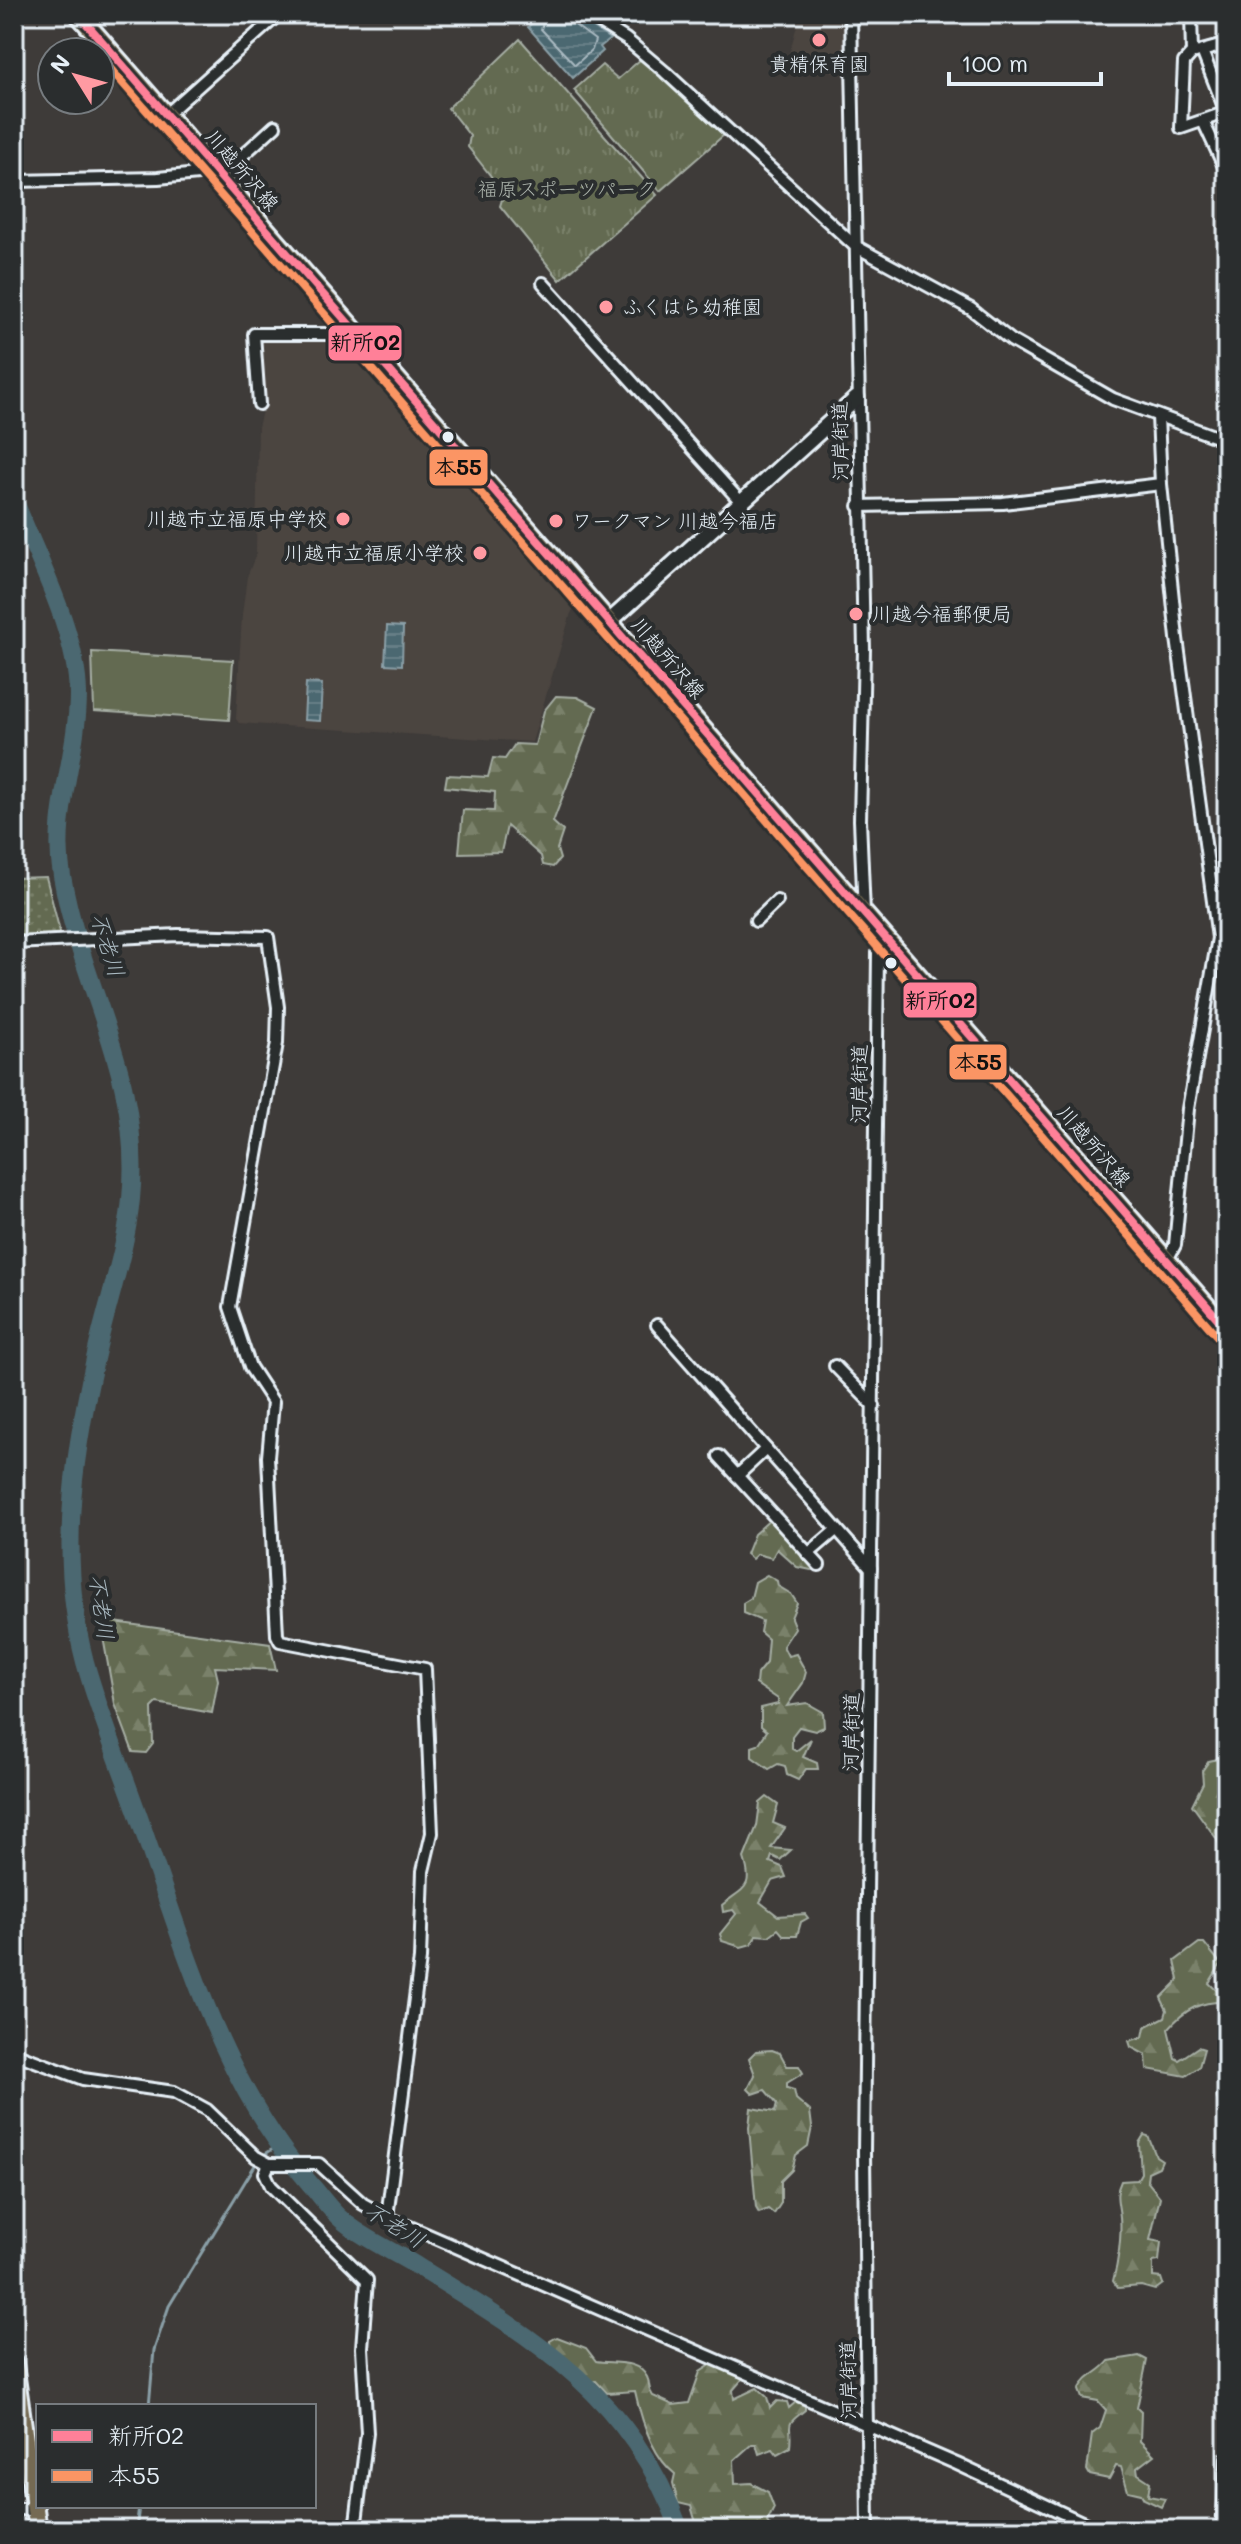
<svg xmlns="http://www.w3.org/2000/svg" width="1241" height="2544" font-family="Mali,'Klee One',sans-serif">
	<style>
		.built { fill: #4c4540 }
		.grass { fill: url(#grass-dots); stroke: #a6aea4; stroke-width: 2 }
		.forest { fill: url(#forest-firs); stroke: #a6aea4; stroke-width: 2 }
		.park { fill: url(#park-tufts); stroke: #a6aea4; stroke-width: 2 }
		.garden { fill: #646b51; stroke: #a6aea4; stroke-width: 2 }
		.water { fill: url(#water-rules); stroke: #8a9fa7; stroke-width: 2 }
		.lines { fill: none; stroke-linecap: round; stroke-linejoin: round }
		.shore { stroke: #aabac2; stroke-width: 2 }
		.stream { stroke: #8a9fa7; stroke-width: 3 }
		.river { stroke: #4c6871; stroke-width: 18 }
		.street-casing { stroke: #e8f1f8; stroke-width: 16 }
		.secondary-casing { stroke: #e8f1f8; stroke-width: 20 }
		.primary-casing { stroke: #e8f1f8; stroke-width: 22 }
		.street { stroke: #2a2d2e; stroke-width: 10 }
		.secondary { stroke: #2a2d2e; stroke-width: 14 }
		.primary { stroke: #756b52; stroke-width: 16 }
		.bus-1-casing { stroke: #2a2d2e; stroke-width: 14 }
		.bus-2-casing { stroke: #2a2d2e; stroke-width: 14 }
		.bus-1 { stroke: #ff8098; stroke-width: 8 }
		.bus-2 { stroke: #fb9564; stroke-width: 8 }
		.poi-dot { fill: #ff9aa2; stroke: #2a2d2e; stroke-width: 3 }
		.bus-dot { fill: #e8f1f8; stroke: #2a2d2e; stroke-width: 3 }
		.labels { text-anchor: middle; stroke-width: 8; stroke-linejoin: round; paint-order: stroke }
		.poi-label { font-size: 20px; fill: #e8f1f8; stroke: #2a2d2e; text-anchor: start }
		.street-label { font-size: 20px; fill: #e8f1f8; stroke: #2a2d2e }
		.park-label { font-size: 20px; fill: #adb5ad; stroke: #2a2d2e }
		.water-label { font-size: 22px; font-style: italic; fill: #aabac2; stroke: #2a2d2e }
		.line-badge { stroke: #2a2d2e; stroke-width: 3 }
		.pale-badge-label { font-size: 22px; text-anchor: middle; font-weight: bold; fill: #111 }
	</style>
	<defs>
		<pattern id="grass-dots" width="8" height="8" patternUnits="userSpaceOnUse" patternTransform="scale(2)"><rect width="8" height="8" fill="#646b51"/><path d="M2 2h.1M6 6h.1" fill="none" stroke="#7a816b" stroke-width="1.8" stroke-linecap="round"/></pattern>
		<pattern id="forest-firs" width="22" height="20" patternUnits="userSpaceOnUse" patternTransform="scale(2)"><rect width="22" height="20" fill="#646b51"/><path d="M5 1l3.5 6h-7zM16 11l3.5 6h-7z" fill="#7a816b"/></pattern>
		<pattern id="park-tufts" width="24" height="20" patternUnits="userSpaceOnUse" patternTransform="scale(2)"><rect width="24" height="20" fill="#646b51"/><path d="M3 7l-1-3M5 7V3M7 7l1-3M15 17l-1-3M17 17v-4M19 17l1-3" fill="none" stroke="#7a816b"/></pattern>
		<pattern id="water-rules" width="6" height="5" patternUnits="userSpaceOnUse" patternTransform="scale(2)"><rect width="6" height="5" fill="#4c6871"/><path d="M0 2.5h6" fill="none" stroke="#667e86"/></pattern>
	</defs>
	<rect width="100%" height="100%" fill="#3e3b39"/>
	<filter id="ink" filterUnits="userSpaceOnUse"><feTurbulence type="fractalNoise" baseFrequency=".0125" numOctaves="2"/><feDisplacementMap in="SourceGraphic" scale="16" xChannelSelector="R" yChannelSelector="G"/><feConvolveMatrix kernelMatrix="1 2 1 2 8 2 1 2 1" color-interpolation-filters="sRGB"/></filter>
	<g filter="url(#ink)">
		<g class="built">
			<polygon points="800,14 847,14 844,73 786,66"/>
			<polygon points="262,337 349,339 441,449 579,600 571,613 532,742 239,723 236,719 242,615 247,577 256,554 258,427 264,403 259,340"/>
		</g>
		<polygon class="grass" points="46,877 61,936 14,939 14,878"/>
		<g class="forest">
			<polygon points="556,696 577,697 597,707 553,822 563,831 557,849 560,859 553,867 543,865 541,856 507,826 501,852 459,853 463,810 494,811 495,792 445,787 447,775 488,777 493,758 505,759 515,744 535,745 544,711"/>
			<polygon points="772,1518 804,1540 816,1567 811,1570 797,1567 777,1549 772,1558 757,1554 752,1559 746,1554 754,1534"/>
			<polygon points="767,1575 777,1581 778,1586 791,1594 797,1603 791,1618 795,1628 783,1646 788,1656 796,1654 806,1672 803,1683 787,1706 807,1703 823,1712 824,1727 815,1731 799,1727 792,1736 792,1749 796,1751 811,1739 803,1757 817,1763 818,1769 806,1769 798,1780 787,1775 785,1766 778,1764 769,1769 752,1757 752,1747 758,1745 767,1731 761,1726 761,1708 778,1704 778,1699 756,1684 757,1674 766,1663 768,1639 760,1632 762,1621 743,1613 743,1603 751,1598 755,1582"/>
			<polygon points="100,1620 270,1644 276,1670 215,1667 218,1680 212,1713 157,1703 152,1708 153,1744 146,1753 133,1752 115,1704"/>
			<polygon points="1227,1757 1227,1860 1216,1838 1192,1805 1203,1783 1202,1771 1209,1761"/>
			<path d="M 767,1797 L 778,1805 L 773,1823 L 785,1828 L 771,1848 L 791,1850 L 780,1860 L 772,1856 L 770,1862 L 782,1867 L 786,1877 L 772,1881 L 760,1902 L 778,1916 L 805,1914 L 808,1918 L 801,1922 L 797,1936 L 784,1936 L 778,1929 L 769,1936 L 756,1935 L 752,1944 L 741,1947 L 722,1941 L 720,1934 L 736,1914 L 733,1910 L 723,1912 L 722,1905 C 744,1887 754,1889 744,1858 L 757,1826 L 760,1803 Z"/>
			<path d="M 1199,1943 L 1204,1943 L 1221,1964 L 1209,1983 L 1221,1995 L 1227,1985 L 1227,2002 C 1201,2001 1186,2008 1168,2029 L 1175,2058 L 1179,2060 L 1198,2047 L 1204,2049 L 1199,2067 L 1186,2076 L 1147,2069 L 1146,2055 L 1131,2047 L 1129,2041 L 1143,2037 L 1145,2027 L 1165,2017 L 1167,2010 L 1161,1998 L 1179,1980 L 1175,1961 Z"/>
			<polygon points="772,2050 780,2053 787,2066 799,2066 803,2073 787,2083 787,2088 794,2090 796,2099 810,2111 812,2127 808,2146 796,2155 792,2170 781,2181 781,2203 774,2214 768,2209 759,2213 756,2208 749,2128 751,2108 775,2112 777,2104 765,2090 753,2094 748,2089 755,2075 749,2058 756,2051"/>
			<path d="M 1144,2135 L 1148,2136 L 1156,2156 L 1162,2160 L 1159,2167 L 1148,2172 L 1147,2181 L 1160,2197 L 1150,2240 L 1161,2242 L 1159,2261 L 1153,2262 L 1153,2277 L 1161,2278 L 1163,2284 L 1155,2290 L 1141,2286 L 1118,2288 L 1113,2281 C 1118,2263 1122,2236 1120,2217 C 1119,2204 1114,2195 1121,2181 L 1137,2180 L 1141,2173 L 1139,2143 Z"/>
			<path d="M 557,2337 L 586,2348 L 596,2361 C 613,2364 638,2359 647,2377 C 651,2385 647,2388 653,2396 L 673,2405 L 689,2403 L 700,2372 L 714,2363 L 746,2375 L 733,2390 L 734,2399 L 757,2388 L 767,2397 L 770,2408 L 777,2401 L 787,2402 L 789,2408 L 797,2401 L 805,2403 L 805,2410 C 782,2428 793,2421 790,2447 L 777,2454 L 773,2449 L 759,2454 L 756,2444 L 752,2444 L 734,2460 L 735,2484 L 751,2483 L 768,2492 L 774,2508 L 767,2522 L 773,2530 L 693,2530 L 696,2523 L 691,2506 L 678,2503 L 673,2483 L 675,2474 C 653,2457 641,2419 635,2391 L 607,2393 L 596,2381 L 577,2382 L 572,2379 L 566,2363 L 558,2364 L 552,2357 L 550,2341 Z"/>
			<path d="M 1139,2356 L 1147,2360 L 1137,2408 L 1141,2412 L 1140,2441 L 1154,2455 L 1137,2468 L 1138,2474 L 1150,2482 L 1148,2496 L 1165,2499 L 1161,2507 L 1144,2499 L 1141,2494 L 1128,2491 L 1121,2467 L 1116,2466 L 1109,2479 L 1090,2475 L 1087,2470 L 1092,2434 L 1100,2428 L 1106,2410 L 1098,2401 L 1082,2398 L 1079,2390 C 1087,2374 1099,2374 1109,2361 Z"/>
		</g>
		<g class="park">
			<polygon points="520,39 657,195 560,280 500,206 504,193 468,147 470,136 448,108"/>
			<polygon points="641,59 725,134 660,191 574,90 602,65 618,79"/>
		</g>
		<polygon class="garden" points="92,652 233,660 229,720 94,711"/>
		<g class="water">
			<polygon points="541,14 572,14 610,39 600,47 603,51 573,78 528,27"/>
			<polygon points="387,626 403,627 402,665 385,664"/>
			<polygon points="306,683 322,684 320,721 304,720"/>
		</g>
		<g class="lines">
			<polyline class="shore" points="546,14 541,29 575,65 592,50 595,40 572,23 569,14"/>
			<g class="stream">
				<polyline points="262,2156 279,2145"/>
				<polyline points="149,2406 154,2350 169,2306 257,2162"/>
				<polyline points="136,2530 139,2506"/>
			</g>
			<path class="river" d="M 14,499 C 37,558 77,631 78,694 C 78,756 51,813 62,876 C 82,991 143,1074 131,1199 C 127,1243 112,1289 101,1333 C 75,1441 56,1553 85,1662 C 101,1720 126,1778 145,1835 C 188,1958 224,2086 311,2185 C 321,2196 330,2210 342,2220 C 364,2239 395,2252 420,2268 C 536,2339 630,2395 680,2530"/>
			<g class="street-casing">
				<g id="street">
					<polyline points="586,14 626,39 665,72 855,246 971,309 1012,341 1113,399 1227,441"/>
					<polyline points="851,14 864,650 860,820 864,913"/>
					<polyline points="1191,14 1192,53 1196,52"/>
					<polyline points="1192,53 1184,62 1181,128 1227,112"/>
					<polyline points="1226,112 1202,51 1227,44"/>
					<polyline points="167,114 279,14"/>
					<polyline points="1203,121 1227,173"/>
					<polyline points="14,181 158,178 218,172 232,165 275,126"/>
					<polyline points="543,283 741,502"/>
					<polyline points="259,404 254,334 345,334 354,329"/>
					<polyline points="1158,416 1161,484 1177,638 1218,938 1188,1109 1175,1245 1167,1260"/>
					<polyline points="859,506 1003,503 1161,484"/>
					<polyline points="756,921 777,901"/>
					<polyline points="14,943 178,935 268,937 278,1007 277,1043 230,1307 250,1367 273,1402 268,1457 277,1635 280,1641 425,1669 432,1833 423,1871 420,1959 387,2217"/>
					<polyline points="657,1325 871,1568"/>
					<polyline points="835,1366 874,1406"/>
					<polyline points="719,1456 819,1565"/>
					<polyline points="737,1476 766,1449"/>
					<polyline points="808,1554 836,1530"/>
					<polyline points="14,2053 83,2079 174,2092 207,2110 256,2157 269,2164 319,2164 363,2204 387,2217 957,2464 1099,2530"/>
					<polyline points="1227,2088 1224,2097 1227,2101"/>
					<polyline points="269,2164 265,2173 271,2186 367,2280 362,2348 367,2433 355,2530"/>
					<polyline points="14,2508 35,2511"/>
					<polyline points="868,2530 864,2152 878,953 881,934"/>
					<polyline points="1222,2530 1227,2457"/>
				</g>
			</g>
			<g class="secondary-casing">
				<polyline id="secondary" points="610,621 857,398"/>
			</g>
			<g class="primary-casing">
				<g id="primary">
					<polyline points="78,14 1227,1329"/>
					<polyline points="14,2364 38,2530"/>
				</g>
			</g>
			<use href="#street" class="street"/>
			<use href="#secondary" class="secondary"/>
			<use href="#primary" class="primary"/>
			<g class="bus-1-casing">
				<polyline id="bus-1" points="78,14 1227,1329"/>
			</g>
			<g class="bus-2-casing">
				<polyline id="bus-2" points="100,57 1218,1337"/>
			</g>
			<use href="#bus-1" class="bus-1"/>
			<use href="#bus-2" class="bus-2"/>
		</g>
	</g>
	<g class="poi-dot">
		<circle cx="819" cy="40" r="8"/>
		<circle cx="606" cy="307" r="8"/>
		<circle cx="343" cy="519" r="8"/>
		<circle cx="556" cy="521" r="8"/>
		<circle cx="480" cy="553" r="8"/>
		<circle cx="856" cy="614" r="8"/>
	</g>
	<g class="bus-dot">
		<circle cx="448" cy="437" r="7"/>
		<circle cx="891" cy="963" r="7"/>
	</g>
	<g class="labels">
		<g class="poi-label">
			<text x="819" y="71" text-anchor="middle">貴精保育園</text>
			<text x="622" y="314">ふくはら幼稚園</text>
			<text x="327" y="526" text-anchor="end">川越市立福原中学校</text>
			<text x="572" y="528">ワークマン 川越今福店</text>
			<text x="464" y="560" text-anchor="end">川越市立福原小学校</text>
			<text x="872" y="621">川越今福郵便局</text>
		</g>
		<g class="street-label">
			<text transform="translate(242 170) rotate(49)" y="7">川越所沢線</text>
			<text transform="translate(840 441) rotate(-91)" y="7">河岸街道</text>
			<text transform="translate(668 658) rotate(49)" y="7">川越所沢線</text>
			<text transform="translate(859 1084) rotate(-89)" y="7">河岸街道</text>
			<text transform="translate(1094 1146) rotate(49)" y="7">川越所沢線</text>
			<text transform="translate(851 1732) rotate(-89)" y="7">河岸街道</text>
			<text transform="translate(848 2380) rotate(-91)" y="7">河岸街道</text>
		</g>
		<g class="park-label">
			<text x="567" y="196">福原スポーツパーク</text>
		</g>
		<g class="water-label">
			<text transform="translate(108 945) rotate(73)" y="8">不老川</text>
			<text transform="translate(102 1607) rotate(82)" y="8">不老川</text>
			<text transform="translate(395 2225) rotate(32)" y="8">不老川</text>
		</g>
	</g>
	<g class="line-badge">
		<rect x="327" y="324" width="76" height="38" rx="8" fill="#ff8098"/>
		<rect x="428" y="448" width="61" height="39" rx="8" fill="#fb9564"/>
		<rect x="902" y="981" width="76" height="38" rx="8" fill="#ff8098"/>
		<rect x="948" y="1043" width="60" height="38" rx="8" fill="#fb9564"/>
	</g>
	<g class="pale-badge-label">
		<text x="365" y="350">新所02</text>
		<text x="458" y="475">本55</text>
		<text x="940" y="1008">新所02</text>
		<text x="978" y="1070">本55</text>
	</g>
	<rect width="1241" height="2544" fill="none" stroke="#2a2d2e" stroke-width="48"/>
	<rect x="24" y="24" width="1193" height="2496" fill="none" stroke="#e8f1f8" stroke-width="3" filter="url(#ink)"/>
	<rect x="36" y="2404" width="280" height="104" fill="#2a2d2e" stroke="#767b7f" stroke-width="2"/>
	<rect x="52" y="2430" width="40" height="12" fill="#ff8098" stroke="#767b7f" stroke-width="2"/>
	<text x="108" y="2444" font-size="24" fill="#e8f1f8">新所02</text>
	<rect x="52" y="2470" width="40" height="12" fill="#fb9564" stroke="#767b7f" stroke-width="2"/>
	<text x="108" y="2484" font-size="24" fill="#e8f1f8">本55</text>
	<g transform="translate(76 76) rotate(307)"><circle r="38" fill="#2a2d2e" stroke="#767b7f" stroke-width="2"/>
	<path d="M0-6L14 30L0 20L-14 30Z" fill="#ff9aa2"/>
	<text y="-12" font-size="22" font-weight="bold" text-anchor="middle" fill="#e8f1f8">N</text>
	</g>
	<path d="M949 72v12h152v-12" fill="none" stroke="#e8f1f8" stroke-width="4"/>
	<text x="961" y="72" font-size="24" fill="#e8f1f8" stroke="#2a2d2e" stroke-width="6" paint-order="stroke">100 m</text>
</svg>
